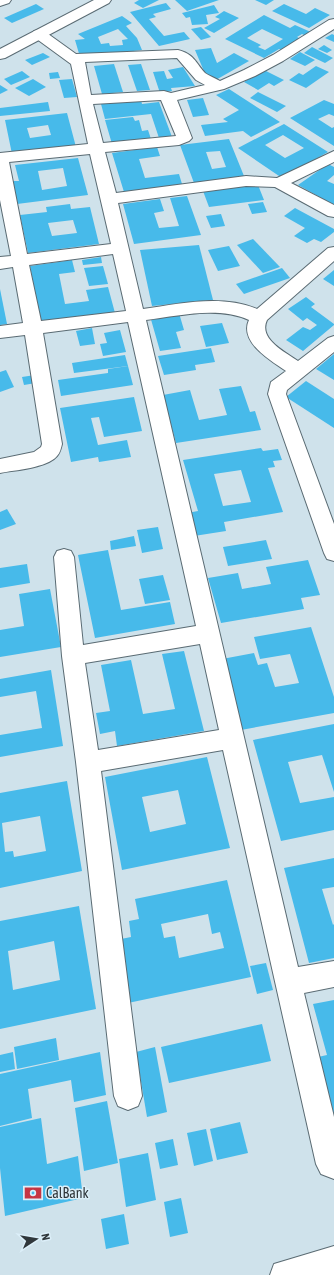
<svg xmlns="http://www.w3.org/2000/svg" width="334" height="1275" font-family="'Asap Condensed',sans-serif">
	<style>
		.building { fill: #47baea; fill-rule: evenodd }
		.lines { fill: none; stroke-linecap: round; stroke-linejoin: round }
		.street-casing { stroke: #5a6b73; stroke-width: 2 }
		.secondary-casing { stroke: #5a6b73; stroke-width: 2 }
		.highway-casing { stroke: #5a6b73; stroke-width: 2 }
		.street { fill: #fff; fill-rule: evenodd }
		.secondary { fill: #fff; fill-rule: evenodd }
		.highway { fill: #fff; fill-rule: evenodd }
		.labels { text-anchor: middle; stroke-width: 3; stroke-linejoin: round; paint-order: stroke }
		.near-poi-label { font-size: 14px; fill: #30373b; stroke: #dceff9; text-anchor: start }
	</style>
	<rect width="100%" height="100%" fill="#cfe2eb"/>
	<g class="building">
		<polygon points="139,0 159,0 143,8 134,3"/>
		<polygon points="175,0 219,0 187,11"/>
		<polygon points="255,0 274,0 266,5"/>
		<polygon points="166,3 171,9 153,14 156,17 149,19 164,36 184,32 190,39 159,46 130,12"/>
		<polygon points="36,4 44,9 12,23 4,18"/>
		<polygon points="284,4 306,14 315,8 330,15 309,28 272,11"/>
		<polygon points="214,5 219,13 206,15 208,24 192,25 190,17 186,18 182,13"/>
		<polygon points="224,11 239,18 214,33 204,28 220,19 215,17"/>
		<path d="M 264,15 L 290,28 L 295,25 L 313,33 L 308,37 L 302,34 L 297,37 L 303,40 L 285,51 L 279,49 L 264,58 L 225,39 ZM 262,29 L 283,39 L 265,50 L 258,47 L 261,45 L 247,38 Z"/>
		<path d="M 122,16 L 132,23 L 126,26 L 137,38 L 142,50 L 80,57 L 75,40 L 85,39 L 78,34 ZM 118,29 L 128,39 L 122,40 L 123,45 L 110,46 L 109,43 L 101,44 L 98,37 Z"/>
		<polygon points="201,27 211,37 201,40 191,29"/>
		<polygon points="332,34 334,35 334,42 325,38"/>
		<polygon points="324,45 332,50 327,53 318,49"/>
		<polygon points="312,47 333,58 325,63 304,53"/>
		<polygon points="211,48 217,63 234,53 249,61 214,81 206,76 195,50"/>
		<polygon points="300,52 315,60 305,66 290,59"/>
		<polygon points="43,53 50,57 32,65 25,60"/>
		<polygon points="114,64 123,92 102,94 94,66"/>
		<polygon points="141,64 150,90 137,91 128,65"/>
		<polygon points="316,66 329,72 306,88 289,80 299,73 303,75"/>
		<polygon points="183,67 195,86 171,88 172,91 160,93 153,72 164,71 167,79 173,78 168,70"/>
		<polygon points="264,70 284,80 274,86 269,83 258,90 244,82"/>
		<polygon points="22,71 30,77 11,85 4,79"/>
		<polygon points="58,72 60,78 50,79 49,73"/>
		<polygon points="33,79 46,87 29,96 15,88"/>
		<polygon points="72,79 77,97 64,98 59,80"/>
		<polygon points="0,85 8,90 0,94"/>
		<polygon points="229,89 280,122 251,137 243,131 205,136 201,125 228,122 223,119 239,110 216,95"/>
		<polygon points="258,92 286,106 277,112 250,98"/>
		<polygon points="203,98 209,115 193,117 187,100"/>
		<polygon points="141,100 142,104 159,102 172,137 159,138 151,114 105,119 101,104"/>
		<polygon points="324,100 334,104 334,116 329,114 318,119 332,128 334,127 334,146 290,118"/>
		<polygon points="48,102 50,111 0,116 0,108"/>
		<path d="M 67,113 L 76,147 L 12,154 L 5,120 ZM 48,125 L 51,135 L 30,138 L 27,128 Z"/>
		<polygon points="133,117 135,121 139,120 142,131 148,130 151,139 112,144 105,120"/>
		<path d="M 284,124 L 328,152 L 282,178 L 238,148 ZM 283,135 L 304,148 L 285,158 L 265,145 Z"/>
		<path d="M 229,139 L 244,176 L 194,183 L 180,145 ZM 220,151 L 226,167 L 212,169 L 206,152 Z"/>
		<polygon points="157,147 160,156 139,159 145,178 179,174 182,184 124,192 112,153"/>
		<path d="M 78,158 L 88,195 L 17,204 L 13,181 L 19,181 L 15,165 ZM 63,168 L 67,186 L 42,190 L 38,171 Z"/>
		<polygon points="328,164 334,167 334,175 327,181 334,184 334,205 298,185"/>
		<polygon points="258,185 264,200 209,207 203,191"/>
		<polygon points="187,196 201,235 134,244 123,204 160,199 164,211 154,213 159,228 179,226 170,198"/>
		<polygon points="263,202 267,212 252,214 248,204"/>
		<path d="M 70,204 L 71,209 L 90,207 L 99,244 L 28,253 L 20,215 L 47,212 L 46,207 ZM 73,220 L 77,233 L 52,236 L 48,223 Z"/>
		<polygon points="295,208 334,229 334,232 321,242 314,239 307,243 294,236 305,228 284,216"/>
		<polygon points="221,214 225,226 211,228 206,216"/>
		<polygon points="253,239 280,267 263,273 237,245"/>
		<polygon points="199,245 213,300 152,306 140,250"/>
		<polygon points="229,246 240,266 218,271 208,250"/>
		<polygon points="101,257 102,263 83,265 82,260"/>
		<polygon points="72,260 75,272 59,274 65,304 89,301 86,290 108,287 115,313 41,323 30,266"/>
		<polygon points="103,266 108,284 89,286 84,268"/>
		<polygon points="282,268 290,278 244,294 236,284"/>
		<polygon points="334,270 334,286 323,279"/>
		<polygon points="0,289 7,324 0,325"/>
		<polygon points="306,297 315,304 311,307 334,324 334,325 303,351 286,340 303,327 310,330 317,325 307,318 303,321 288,309"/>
		<polygon points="179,313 184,330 176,332 181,348 160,351 150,316"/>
		<polygon points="222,323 229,343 206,347 200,326"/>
		<polygon points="92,328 95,344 80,346 76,331"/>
		<polygon points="120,330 126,352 103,356 100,344 107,343 104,333"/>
		<polygon points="211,348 215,362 195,365 196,370 164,375 158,356"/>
		<polygon points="334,354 334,380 316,369"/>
		<polygon points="125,355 128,366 74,373 72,363"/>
		<polygon points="128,366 133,385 61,396 58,380 108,373 108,369"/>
		<polygon points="6,370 14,387 0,392 0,372"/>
		<polygon points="35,375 36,383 24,385 22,377"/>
		<polygon points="306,381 334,399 334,428 286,397"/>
		<polygon points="241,386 250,412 255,411 261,430 176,443 163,395 190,390 199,420 227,415 219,389"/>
		<polygon points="134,397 142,431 104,437 99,417 91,418 98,445 127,440 131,457 99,462 98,457 71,462 60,408"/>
		<path d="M 261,448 L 263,451 L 278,449 L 282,460 L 273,461 L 275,467 L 268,468 L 283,512 L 224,522 L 226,531 L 194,536 L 187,513 L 198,511 L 183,460 ZM 241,470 L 251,502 L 223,506 L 214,474 Z"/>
		<polygon points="7,509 16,524 0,530 0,512"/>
		<polygon points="158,527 163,549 142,553 137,530"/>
		<polygon points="134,536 136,546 111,550 110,541"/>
		<polygon points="266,540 272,559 228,566 223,547"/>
		<polygon points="108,550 121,610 170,602 175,624 95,638 78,555"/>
		<polygon points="308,560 320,595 301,598 304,609 221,623 208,578 238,573 242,589 271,584 266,567"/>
		<polygon points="27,564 30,583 0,588 0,568"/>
		<polygon points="163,575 170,600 145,604 139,579"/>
		<polygon points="50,589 61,647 0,657 0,630 24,626 19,594"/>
		<polygon points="311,627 334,697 334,713 241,730 222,659 254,653 258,665 267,663 275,687 299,683 290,654 260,659 254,637"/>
		<polygon points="184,651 204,731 117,746 115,731 100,734 96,713 110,711 101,665 131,660 143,714 175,709 162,654"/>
		<polygon points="51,670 63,746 0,757 0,735 42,728 36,691 0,697 0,679"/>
		<polygon points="334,724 334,792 322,755 288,762 300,803 334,797 334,830 281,841 253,740"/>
		<path d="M 207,757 L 230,848 L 122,870 L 105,777 ZM 178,790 L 186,824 L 150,832 L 142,797 Z"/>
		<path d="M 67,781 L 82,871 L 0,888 L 0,793 ZM 40,816 L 46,851 L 14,857 L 13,851 L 5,852 L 2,823 Z"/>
		<polygon points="334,858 334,887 322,889 333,925 334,924 334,958 309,963 284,868"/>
		<path d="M 227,880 L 251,977 L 128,1003 L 116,940 L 131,937 L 129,921 L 139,919 L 135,899 ZM 208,914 L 212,934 L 220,932 L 224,948 L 179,958 L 175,936 L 164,938 L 161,924 Z"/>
		<path d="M 79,906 L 96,1009 L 0,1029 L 0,921 ZM 54,941 L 60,980 L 13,990 L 8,951 Z"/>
		<polygon points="266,963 273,990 257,994 250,966"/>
		<polygon points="334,1000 334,1133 309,1059 327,1055 313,1004"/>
		<polygon points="262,1024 271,1061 169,1083 161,1047"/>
		<polygon points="56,1038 59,1060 17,1069 14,1047"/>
		<polygon points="155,1047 167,1112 147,1117 136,1052"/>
		<polygon points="13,1052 15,1069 0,1072 0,1055"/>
		<polygon points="100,1052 106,1095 74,1102 71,1080 28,1089 32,1118 0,1126 0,1074"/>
		<polygon points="107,1101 118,1163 84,1171 75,1108"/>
		<polygon points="41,1118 47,1164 78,1156 83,1198 5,1216 0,1168 0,1127"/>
		<polygon points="240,1122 248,1153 217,1160 210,1129"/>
		<polygon points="206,1129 213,1161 194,1166 187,1133"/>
		<polygon points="173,1139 178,1165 160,1169 155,1143"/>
		<polygon points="148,1153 156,1200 126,1207 119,1159"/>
		<polygon points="181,1198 188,1233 170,1237 164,1202"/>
		<polygon points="124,1214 129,1244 106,1249 101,1219"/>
	</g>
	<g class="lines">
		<g class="street-casing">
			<g id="street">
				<polygon points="0,0 11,0 9,3 0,6"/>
				<path d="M 334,19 L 334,29 L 283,61 L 255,76 L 224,89 L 177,100 L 192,138 L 189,141 L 179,145 L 105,152 L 116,193 L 246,176 L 277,178 L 334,151 L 334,162 L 291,183 L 334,205 L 334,217 L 328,216 L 275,187 L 246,186 L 118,203 L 143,309 C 180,304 221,294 257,309 L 328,248 L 334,247 L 334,261 L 267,320 C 258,339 285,352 298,361 L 328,338 L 334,336 L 334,352 L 287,390 L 286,394 L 334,524 L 334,561 L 327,559 L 324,553 L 268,394 L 271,382 L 286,371 C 270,360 239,342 249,320 C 217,306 179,316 146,320 L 298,967 L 334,961 L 334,987 L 304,993 L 334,1117 L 334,1179 L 321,1174 L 316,1164 L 223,750 L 101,771 L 142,1096 L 138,1106 L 128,1110 L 118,1106 L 114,1096 L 76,762 L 62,656 L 54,557 L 57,551 L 64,549 L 71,551 L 74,557 L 83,645 L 196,626 L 128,322 L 43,333 L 62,444 C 61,448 60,453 57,456 C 47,468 15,470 0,473 L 0,459 L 34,452 L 41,447 L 42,444 L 25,335 L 0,338 L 0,326 L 23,323 L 13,267 L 0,269 L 0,257 L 11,256 L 0,200 L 0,153 L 88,144 L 71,64 L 34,37 L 32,34 L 34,31 L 39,30 L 44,31 L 76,54 L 178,50 C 194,54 195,62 205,73 C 209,76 215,78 220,81 L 244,70 L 273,55 L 329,20 ZM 177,58 L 196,80 L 205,85 L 171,93 L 164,91 L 91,95 L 85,62 ZM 161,100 L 176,136 L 103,143 L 93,104 ZM 90,154 L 111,244 L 27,254 L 9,162 ZM 113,254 L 126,311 L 41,321 L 29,265 ZM 200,644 L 219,730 L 98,750 L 85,663 Z"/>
			</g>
		</g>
		<g class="secondary-casing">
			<polygon id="secondary" points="94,0 111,0 109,3 5,58 0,59 0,49"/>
		</g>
		<g class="highway-casing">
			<polygon id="highway" points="334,1246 334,1275 270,1275 274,1264"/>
		</g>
		<use href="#street" class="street"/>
		<use href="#secondary" class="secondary"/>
		<use href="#highway" class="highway"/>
	</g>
	<defs>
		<g id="bank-bare" transform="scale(1.38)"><path d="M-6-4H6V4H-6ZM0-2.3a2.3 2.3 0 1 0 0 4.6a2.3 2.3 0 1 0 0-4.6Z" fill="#c53544" stroke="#dceff9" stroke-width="2.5" paint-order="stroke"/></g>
	</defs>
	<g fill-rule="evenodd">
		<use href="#bank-bare" x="33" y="1193"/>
	</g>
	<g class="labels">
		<g class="near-poi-label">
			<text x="46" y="1198">CalBank</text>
		</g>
	</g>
	<g transform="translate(36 1239) rotate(78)" stroke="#dceff9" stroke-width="3" paint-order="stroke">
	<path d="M0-3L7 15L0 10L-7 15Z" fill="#30373b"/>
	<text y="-6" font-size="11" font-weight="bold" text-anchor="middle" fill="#30373b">N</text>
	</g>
</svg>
